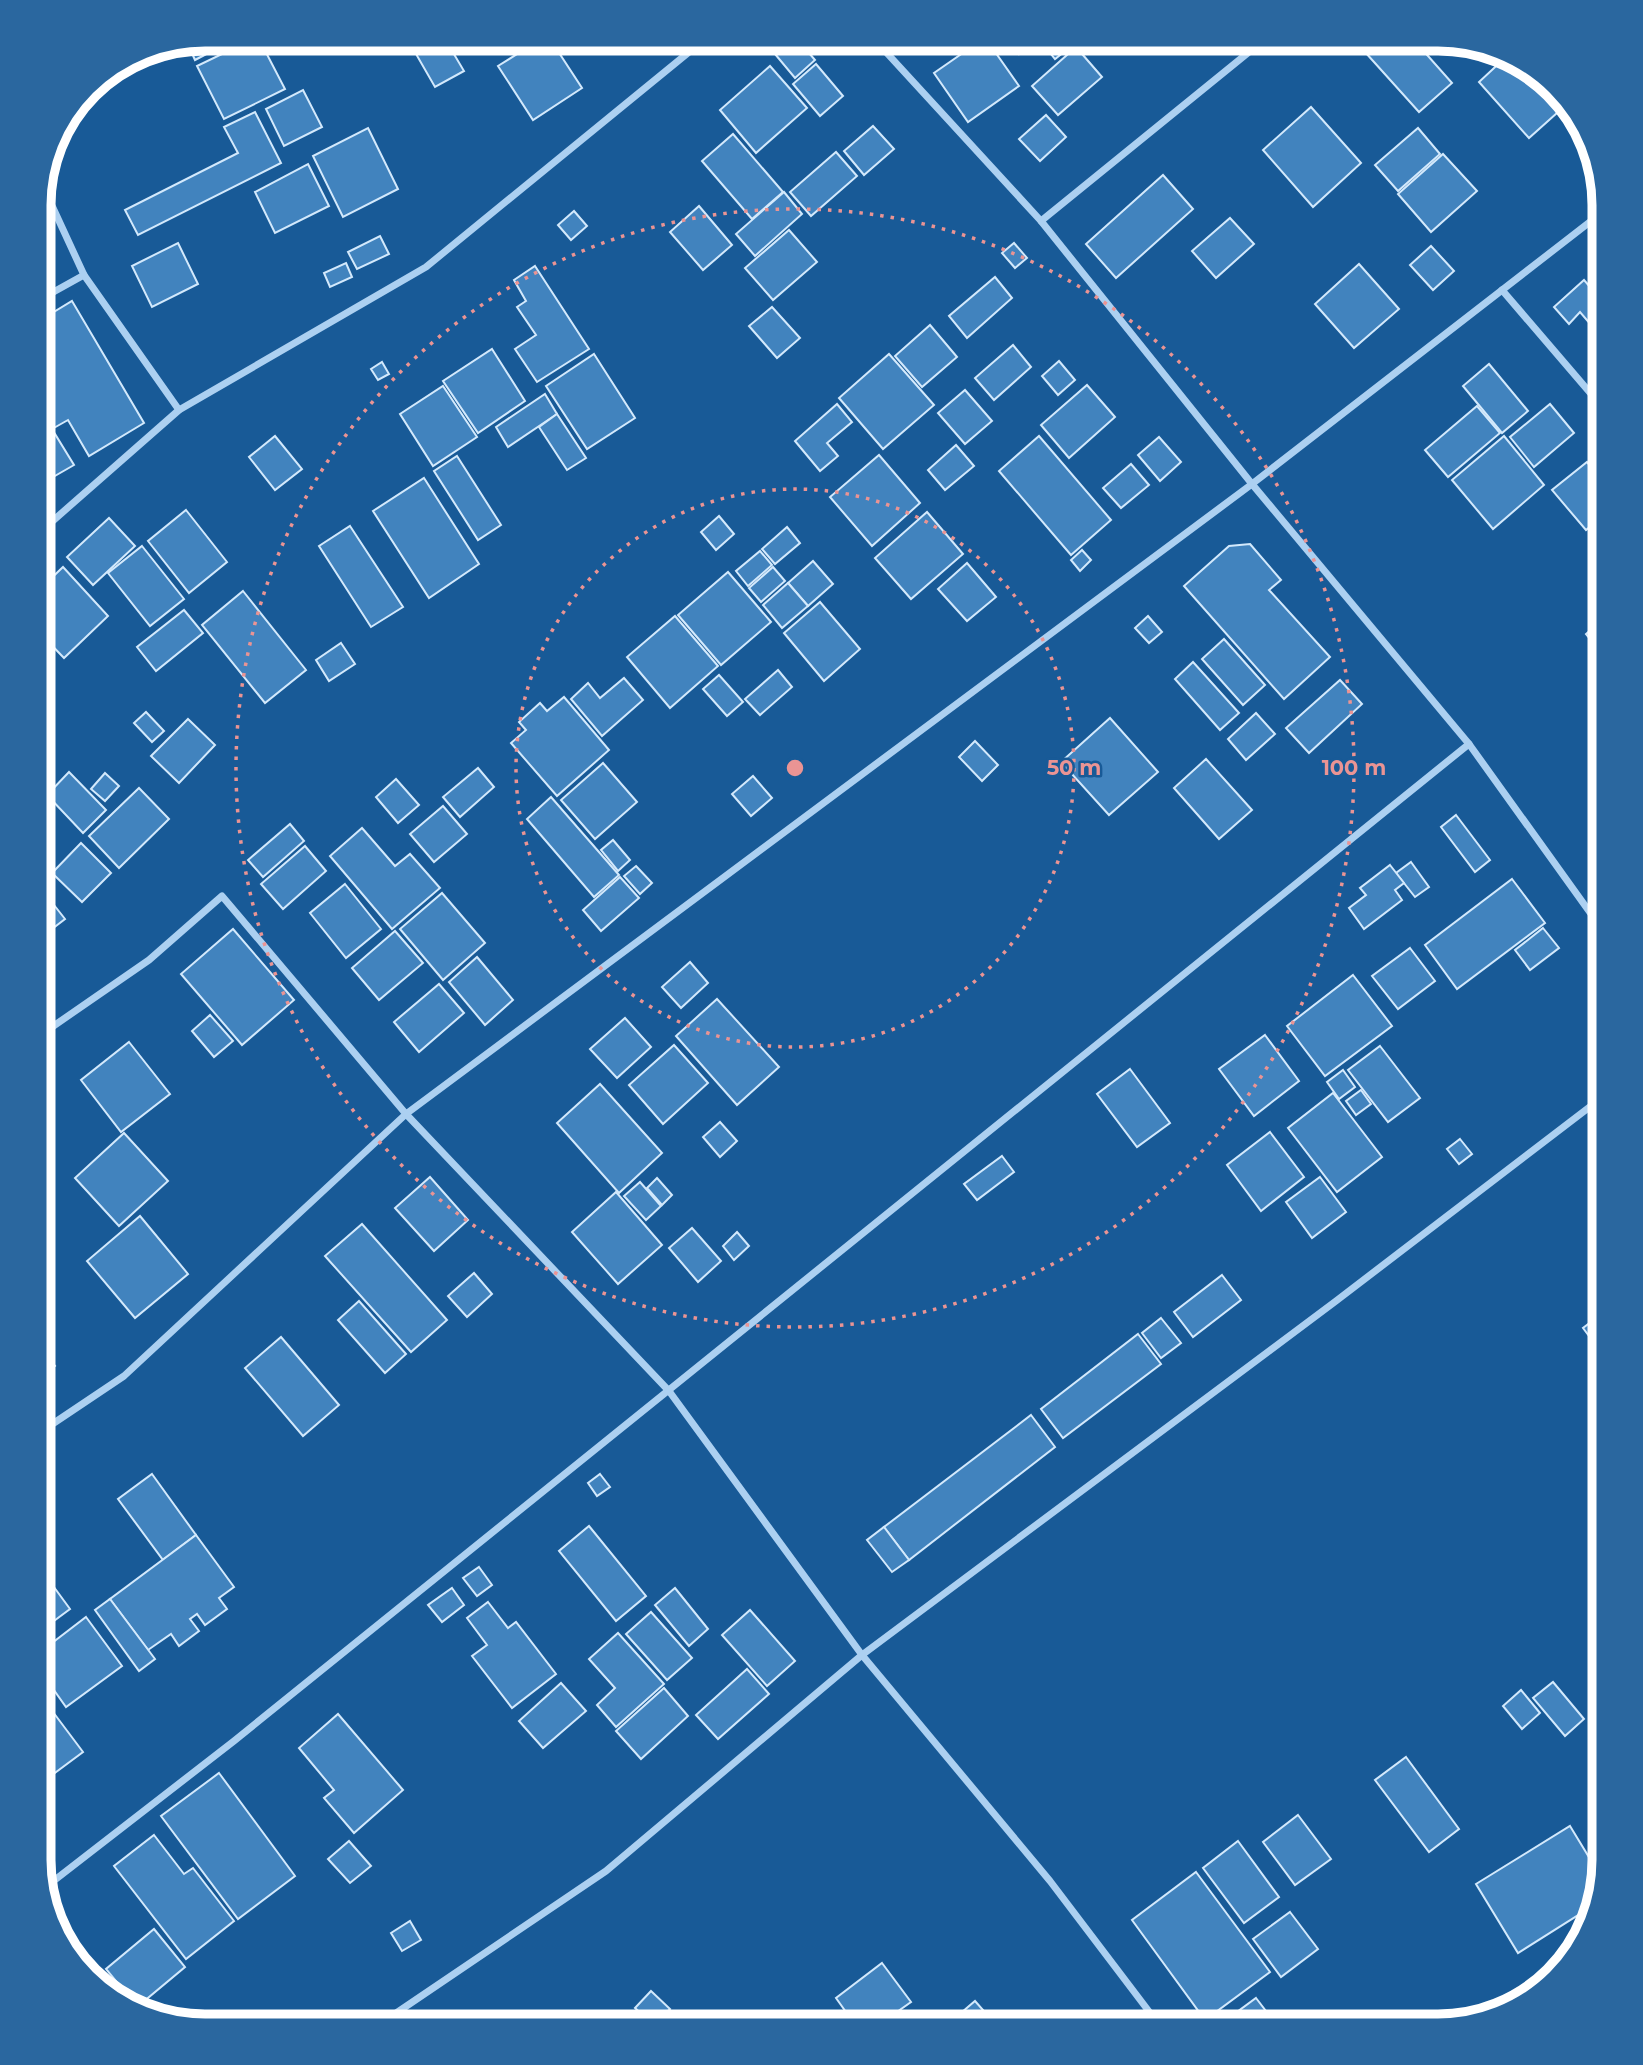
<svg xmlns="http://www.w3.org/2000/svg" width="1643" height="2065" font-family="Montserrat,sans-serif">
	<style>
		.building { fill: #4183be; stroke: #d3e9fc; stroke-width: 2 }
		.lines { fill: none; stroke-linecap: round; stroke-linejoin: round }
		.minor { stroke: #acd0f1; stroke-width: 7 }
		.ring { fill: none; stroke: #ea9494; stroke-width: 3.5; stroke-dasharray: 3.5 7 }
		.rim { fill: none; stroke: #fff; stroke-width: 9 }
		.centre { fill: #ea9494; stroke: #185a97; stroke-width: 3.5 }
		.ring-label { font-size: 21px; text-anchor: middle; font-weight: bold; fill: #ea9494; stroke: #185a97; stroke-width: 5; stroke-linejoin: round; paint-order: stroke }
	</style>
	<rect width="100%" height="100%" fill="#185a97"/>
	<g class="building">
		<polygon points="205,38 235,39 195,60 187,42"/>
		<polygon points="253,39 259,39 285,89 224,119 197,66"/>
		<polygon points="428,39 445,39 464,71 435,87 412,47"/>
		<polygon points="541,39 550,39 582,88 533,120 498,66"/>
		<polygon points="768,39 797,39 815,60 795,78 765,42"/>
		<polygon points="983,39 986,39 1019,86 968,122 934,73"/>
		<polygon points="1007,39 1038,39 1019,54"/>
		<polygon points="1039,39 1070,39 1074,44 1055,59"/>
		<polygon points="1380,39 1413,39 1452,83 1419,112 1365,52"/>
		<polygon points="1076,47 1102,77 1058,115 1032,86"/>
		<polygon points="1507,56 1521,61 1567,104 1529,138 1479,82"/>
		<polygon points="816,64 843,96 820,116 793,84"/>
		<polygon points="770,66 807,108 756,153 720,110"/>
		<polygon points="303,90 322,127 284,146 266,109"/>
		<polygon points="1311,107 1361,163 1313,207 1263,150"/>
		<polygon points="255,112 281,163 138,235 125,210 238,153 224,127"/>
		<polygon points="1046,115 1066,137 1040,161 1019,139"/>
		<polygon points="873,126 894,149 864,175 844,151"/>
		<polygon points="368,128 398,189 343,217 313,156"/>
		<polygon points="1418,128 1440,154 1398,191 1375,165"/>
		<polygon points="733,134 783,192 752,219 702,161"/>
		<polygon points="836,152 857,176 811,216 790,192"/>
		<polygon points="1443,154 1477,191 1431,232 1398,194"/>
		<polygon points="308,164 329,206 275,233 255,192"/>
		<polygon points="1163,175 1193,209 1116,278 1086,244"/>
		<polygon points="784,192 802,214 755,256 736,234"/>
		<polygon points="699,206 732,245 703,270 670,232"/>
		<polygon points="574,211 587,226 571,240 558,225"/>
		<polygon points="1230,218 1254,244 1216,278 1192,251"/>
		<polygon points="789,230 817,262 773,300 745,268"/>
		<polygon points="380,236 389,254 357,269 348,252"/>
		<polygon points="178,243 198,284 152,307 132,266"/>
		<polygon points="1014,243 1027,258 1015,268 1002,253"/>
		<polygon points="1431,246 1454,271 1433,290 1410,265"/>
		<polygon points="39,260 49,281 39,286"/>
		<polygon points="346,263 352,277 330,287 324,273"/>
		<polygon points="1359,264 1399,309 1354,348 1315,304"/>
		<polygon points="535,266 589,349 537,382 515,349 536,335 517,307 526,301 514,280"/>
		<polygon points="995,277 1012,298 967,338 949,316"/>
		<polygon points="1584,280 1604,303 1604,340 1580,312 1569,324 1554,307"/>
		<polygon points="72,301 144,423 89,456 68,420 52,429 74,465 39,485 39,321"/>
		<polygon points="772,307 800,338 777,358 749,326"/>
		<polygon points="930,325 957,357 922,387 895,356"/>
		<polygon points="1013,345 1031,367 994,400 975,378"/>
		<polygon points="492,349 525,401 478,433 443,381"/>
		<polygon points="594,354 635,418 587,449 546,386"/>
		<polygon points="889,354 934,405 883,449 839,398"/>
		<polygon points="1059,361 1075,380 1058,395 1042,376"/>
		<polygon points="382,362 389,374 378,380 371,369"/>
		<polygon points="1489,364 1528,411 1502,433 1463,386"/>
		<polygon points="1087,385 1115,417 1069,458 1041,425"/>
		<polygon points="443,386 477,437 433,466 400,414"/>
		<polygon points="965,390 992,421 965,444 938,413"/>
		<polygon points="545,394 557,414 508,447 496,427"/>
		<polygon points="837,404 852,422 827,443 838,456 820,471 795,441"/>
		<polygon points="1550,404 1574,433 1534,467 1510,437"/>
		<polygon points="1477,406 1500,433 1448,477 1425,450"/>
		<polygon points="557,414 586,458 567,470 539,427"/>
		<polygon points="275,436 302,469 275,490 249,457"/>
		<polygon points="1039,436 1111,520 1071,555 999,471"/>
		<polygon points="1504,436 1544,485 1493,529 1452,480"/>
		<polygon points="1159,437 1181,462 1160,481 1138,455"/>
		<polygon points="956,445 974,466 945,490 928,470"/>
		<polygon points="879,455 920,503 872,546 830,497"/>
		<polygon points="457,456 501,525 478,540 434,471"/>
		<polygon points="1587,462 1604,483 1604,515 1586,530 1552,490"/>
		<polygon points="1131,464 1149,485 1121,508 1103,488"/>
		<polygon points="424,478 479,564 429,598 373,511"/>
		<polygon points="186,510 227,562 189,593 148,541"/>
		<polygon points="927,512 963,554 911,599 875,558"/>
		<polygon points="719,516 734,534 716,550 701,532"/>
		<polygon points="109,518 135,546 93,585 67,557"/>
		<polygon points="350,526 403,607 371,627 319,546"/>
		<polygon points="787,527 800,543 775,564 762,549"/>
		<polygon points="1250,544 1281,580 1269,590 1330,657 1284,699 1184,586 1229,546"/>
		<polygon points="142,546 184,599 150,626 108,573"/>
		<polygon points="1082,550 1091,560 1080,571 1071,560"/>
		<polygon points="760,551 772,565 748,586 736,571"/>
		<polygon points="813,561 833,584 808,606 788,583"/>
		<polygon points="967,563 996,597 967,621 938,589"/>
		<polygon points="63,567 108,616 64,658 39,632 39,590"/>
		<polygon points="773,567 785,581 761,602 749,588"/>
		<polygon points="728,572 771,622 721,665 678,615"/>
		<polygon points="788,583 808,606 782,628 763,605"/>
		<polygon points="243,591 306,670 265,703 202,625"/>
		<polygon points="820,602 860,649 824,681 784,633"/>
		<polygon points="184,610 203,633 156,671 137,647"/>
		<polygon points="675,616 718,666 670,708 627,657"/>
		<polygon points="1148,616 1162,632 1149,643 1135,628"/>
		<polygon points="1604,618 1604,656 1586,634"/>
		<polygon points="39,637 51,648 39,661"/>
		<polygon points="1224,639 1265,685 1243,705 1202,659"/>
		<polygon points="341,643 355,664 329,681 316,660"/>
		<polygon points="1193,662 1239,713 1220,730 1175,679"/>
		<polygon points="778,670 792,687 760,715 745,699"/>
		<polygon points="719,675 743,702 727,716 703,689"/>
		<polygon points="624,678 643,700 602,736 571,699 588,683 600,698"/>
		<polygon points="1340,680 1362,704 1309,753 1286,728"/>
		<polygon points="564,697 609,750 557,796 511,743 526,730 519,722 540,703 547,711"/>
		<polygon points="146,712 164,731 152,742 134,723"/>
		<polygon points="1256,713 1275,734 1246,760 1228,739"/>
		<polygon points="1110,718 1158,772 1109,815 1061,762"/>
		<polygon points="188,719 215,745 179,783 151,756"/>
		<polygon points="975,741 998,765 982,781 959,757"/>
		<polygon points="1206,759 1252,810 1219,839 1174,788"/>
		<polygon points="603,763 637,802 595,839 561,800"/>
		<polygon points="478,768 494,787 460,817 443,797"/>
		<polygon points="69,772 106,810 83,833 47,795"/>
		<polygon points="105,773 119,786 105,801 91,789"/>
		<polygon points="753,776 772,798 751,816 732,794"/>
		<polygon points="396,779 419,805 398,823 376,797"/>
		<polygon points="139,788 169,819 119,868 89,836"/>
		<polygon points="551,797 619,875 594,897 527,819"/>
		<polygon points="443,806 467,834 434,862 410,834"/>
		<polygon points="1456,815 1490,860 1475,872 1441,827"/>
		<polygon points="290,824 304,841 263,877 248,860"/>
		<polygon points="362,828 395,866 410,854 440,888 392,929 330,856"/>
		<polygon points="613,840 630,860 618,871 601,850"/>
		<polygon points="81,843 111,873 82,902 52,873"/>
		<polygon points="305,846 326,871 283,909 261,884"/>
		<polygon points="1411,862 1429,887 1415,897 1396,873"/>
		<polygon points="1390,865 1404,883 1395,890 1402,900 1364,929 1349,908 1366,895 1360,888"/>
		<polygon points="636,866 652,883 640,894 624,876"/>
		<polygon points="620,877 639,898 601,931 583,910"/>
		<polygon points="1512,879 1545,923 1457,989 1425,945"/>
		<polygon points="345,884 381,929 346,958 310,913"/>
		<polygon points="39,886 65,919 39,939"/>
		<polygon points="442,893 485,943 443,980 400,929"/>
		<polygon points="1543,928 1559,948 1530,970 1515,950"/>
		<polygon points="233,929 294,1000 242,1045 181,974"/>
		<polygon points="395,931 423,963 379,1000 352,968"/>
		<polygon points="1410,948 1435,981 1398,1009 1372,976"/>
		<polygon points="477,957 513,1000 485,1025 449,982"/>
		<polygon points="690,962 708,983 681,1008 662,987"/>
		<polygon points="1353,975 1392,1026 1325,1076 1287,1026"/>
		<polygon points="439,984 464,1013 419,1052 394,1022"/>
		<polygon points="717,999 779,1067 737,1105 676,1036"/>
		<polygon points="210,1015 233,1041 214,1057 192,1031"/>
		<polygon points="625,1018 651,1047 617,1078 590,1049"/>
		<polygon points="1265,1035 1299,1081 1254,1116 1219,1069"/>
		<polygon points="129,1042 170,1094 121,1132 81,1080"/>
		<polygon points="674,1045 708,1083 663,1124 629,1085"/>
		<polygon points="1380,1046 1420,1098 1388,1122 1348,1070"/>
		<polygon points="1130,1069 1170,1123 1137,1147 1097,1094"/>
		<polygon points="1343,1070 1355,1087 1339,1099 1327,1082"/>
		<polygon points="600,1084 662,1153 619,1193 557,1123"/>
		<polygon points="1361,1090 1371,1104 1356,1115 1346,1101"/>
		<polygon points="1333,1093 1382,1157 1337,1192 1288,1128"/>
		<polygon points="720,1122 737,1141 720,1157 703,1137"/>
		<polygon points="1270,1132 1304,1177 1261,1211 1227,1165"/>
		<polygon points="124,1133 168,1181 119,1226 75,1178"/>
		<polygon points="1460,1139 1472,1154 1459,1164 1447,1149"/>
		<polygon points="1002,1156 1014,1172 977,1200 964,1184"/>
		<polygon points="430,1177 468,1220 434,1251 395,1208"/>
		<polygon points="1320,1177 1346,1212 1312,1238 1286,1202"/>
		<polygon points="657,1178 672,1195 662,1205 647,1188"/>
		<polygon points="640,1182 661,1206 646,1220 624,1196"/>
		<polygon points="616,1192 662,1245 618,1284 572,1232"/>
		<polygon points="140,1216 188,1274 135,1318 87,1261"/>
		<polygon points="362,1224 447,1320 411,1352 325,1256"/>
		<polygon points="692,1228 721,1261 698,1282 669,1248"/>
		<polygon points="737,1232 749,1246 734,1260 723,1246"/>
		<polygon points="474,1273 492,1294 467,1317 448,1296"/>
		<polygon points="1222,1275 1241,1300 1193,1337 1174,1312"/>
		<polygon points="359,1301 406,1354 385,1373 338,1320"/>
		<polygon points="1604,1312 1604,1356 1583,1328"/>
		<polygon points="1161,1318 1181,1343 1161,1358 1142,1333"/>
		<polygon points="1138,1334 1161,1364 1063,1438 1041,1409"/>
		<polygon points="281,1337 339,1405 303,1436 245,1368"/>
		<polygon points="39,1346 55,1366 39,1380"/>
		<polygon points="1031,1415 1055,1447 909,1560 884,1527"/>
		<polygon points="152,1474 196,1535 163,1560 118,1499"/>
		<polygon points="600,1474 610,1487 597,1496 588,1483"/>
		<polygon points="39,1490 50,1506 39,1515"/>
		<polygon points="589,1526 646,1596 616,1621 559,1551"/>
		<polygon points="884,1527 909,1560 892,1572 867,1540"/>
		<polygon points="196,1535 234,1587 219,1598 227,1609 205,1625 197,1614 190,1619 199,1631 179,1646 171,1634 148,1650 110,1599"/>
		<polygon points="479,1567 492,1585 477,1596 463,1578"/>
		<polygon points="51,1583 70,1609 39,1632 39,1592"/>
		<polygon points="452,1588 464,1605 442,1622 428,1605"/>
		<polygon points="675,1588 708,1629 689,1646 655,1605"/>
		<polygon points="110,1599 155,1659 139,1671 95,1610"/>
		<polygon points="488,1602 508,1628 516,1622 556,1674 512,1708 472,1656 487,1645 467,1618"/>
		<polygon points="750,1610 795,1661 767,1686 722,1635"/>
		<polygon points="651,1612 692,1658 667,1680 626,1634"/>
		<polygon points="86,1617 122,1666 66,1707 39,1669 39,1653"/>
		<polygon points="618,1633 664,1684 616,1727 597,1705 615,1688 589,1659"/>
		<polygon points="747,1669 769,1694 718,1739 696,1715"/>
		<polygon points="1553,1682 1584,1719 1565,1736 1533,1698"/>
		<polygon points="561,1683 586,1711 543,1748 519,1721"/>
		<polygon points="664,1688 688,1716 641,1759 616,1731"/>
		<polygon points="1521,1690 1540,1713 1522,1729 1503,1706"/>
		<polygon points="1604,1703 1604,1728 1592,1714"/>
		<polygon points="50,1708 83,1752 40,1784 39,1716"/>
		<polygon points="338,1714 403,1790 354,1833 324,1798 334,1790 299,1748"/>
		<polygon points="1406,1757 1459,1829 1429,1852 1375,1780"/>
		<polygon points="219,1773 295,1876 238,1919 161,1816"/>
		<polygon points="1298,1815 1331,1859 1295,1885 1263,1842"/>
		<polygon points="1570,1826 1601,1877 1594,1905 1518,1953 1476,1884"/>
		<polygon points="154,1835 184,1874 193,1868 234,1921 186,1959 114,1866"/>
		<polygon points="349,1841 371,1866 350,1883 328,1859"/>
		<polygon points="1238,1841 1279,1897 1244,1923 1203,1868"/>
		<polygon points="1196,1872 1270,1972 1205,2020 1132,1920"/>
		<polygon points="1290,1912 1318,1949 1281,1977 1253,1939"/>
		<polygon points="410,1921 421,1940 402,1951 391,1933"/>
		<polygon points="154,1929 185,1967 137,2007 106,1969"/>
		<polygon points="882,1963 911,2002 877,2026 856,2026 836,1998"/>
		<polygon points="651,1991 670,2009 654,2025 635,2008"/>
		<polygon points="1256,1998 1276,2024 1273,2026 1218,2026"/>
		<polygon points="975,2001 991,2019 982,2026 950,2026 948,2024"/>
	</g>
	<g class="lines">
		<g class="minor">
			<polyline points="874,39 1041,221 1252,484 1469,744 1604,932"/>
			<polyline points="42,184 84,275 179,410"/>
			<polyline points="1041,221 1265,39"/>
			<polyline points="1502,290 1604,409"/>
			<polyline points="39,300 84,275"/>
			<polyline points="39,533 179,410 426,267 705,39"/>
			<polyline points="39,1036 149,960 222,896 406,1114 669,1391 862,1655 1050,1881 1160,2026"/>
			<polyline points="39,1433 124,1376 406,1114 1252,484 1604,211"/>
			<polyline points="47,1886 234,1741 1469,744"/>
			<polyline points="377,2026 606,1871 862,1655 1336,1301 1604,1096"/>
		</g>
	</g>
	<g class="ring">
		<circle cx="795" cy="768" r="279"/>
		<circle cx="795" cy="768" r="559"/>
	</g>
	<path d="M0 0H1643V2065H0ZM205 51H1438A154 154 0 0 1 1592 205V1860A154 154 0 0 1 1438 2014H205A154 154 0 0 1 51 1860V205A154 154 0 0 1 205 51Z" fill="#2a679f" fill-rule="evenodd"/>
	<path class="rim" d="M205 51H1438A154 154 0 0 1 1592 205V1860A154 154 0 0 1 1438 2014H205A154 154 0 0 1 51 1860V205A154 154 0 0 1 205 51Z"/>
	<circle cx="795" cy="768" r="10" class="centre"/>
	<g class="ring-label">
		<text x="1074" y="775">50 m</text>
		<text x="1354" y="775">100 m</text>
	</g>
</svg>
